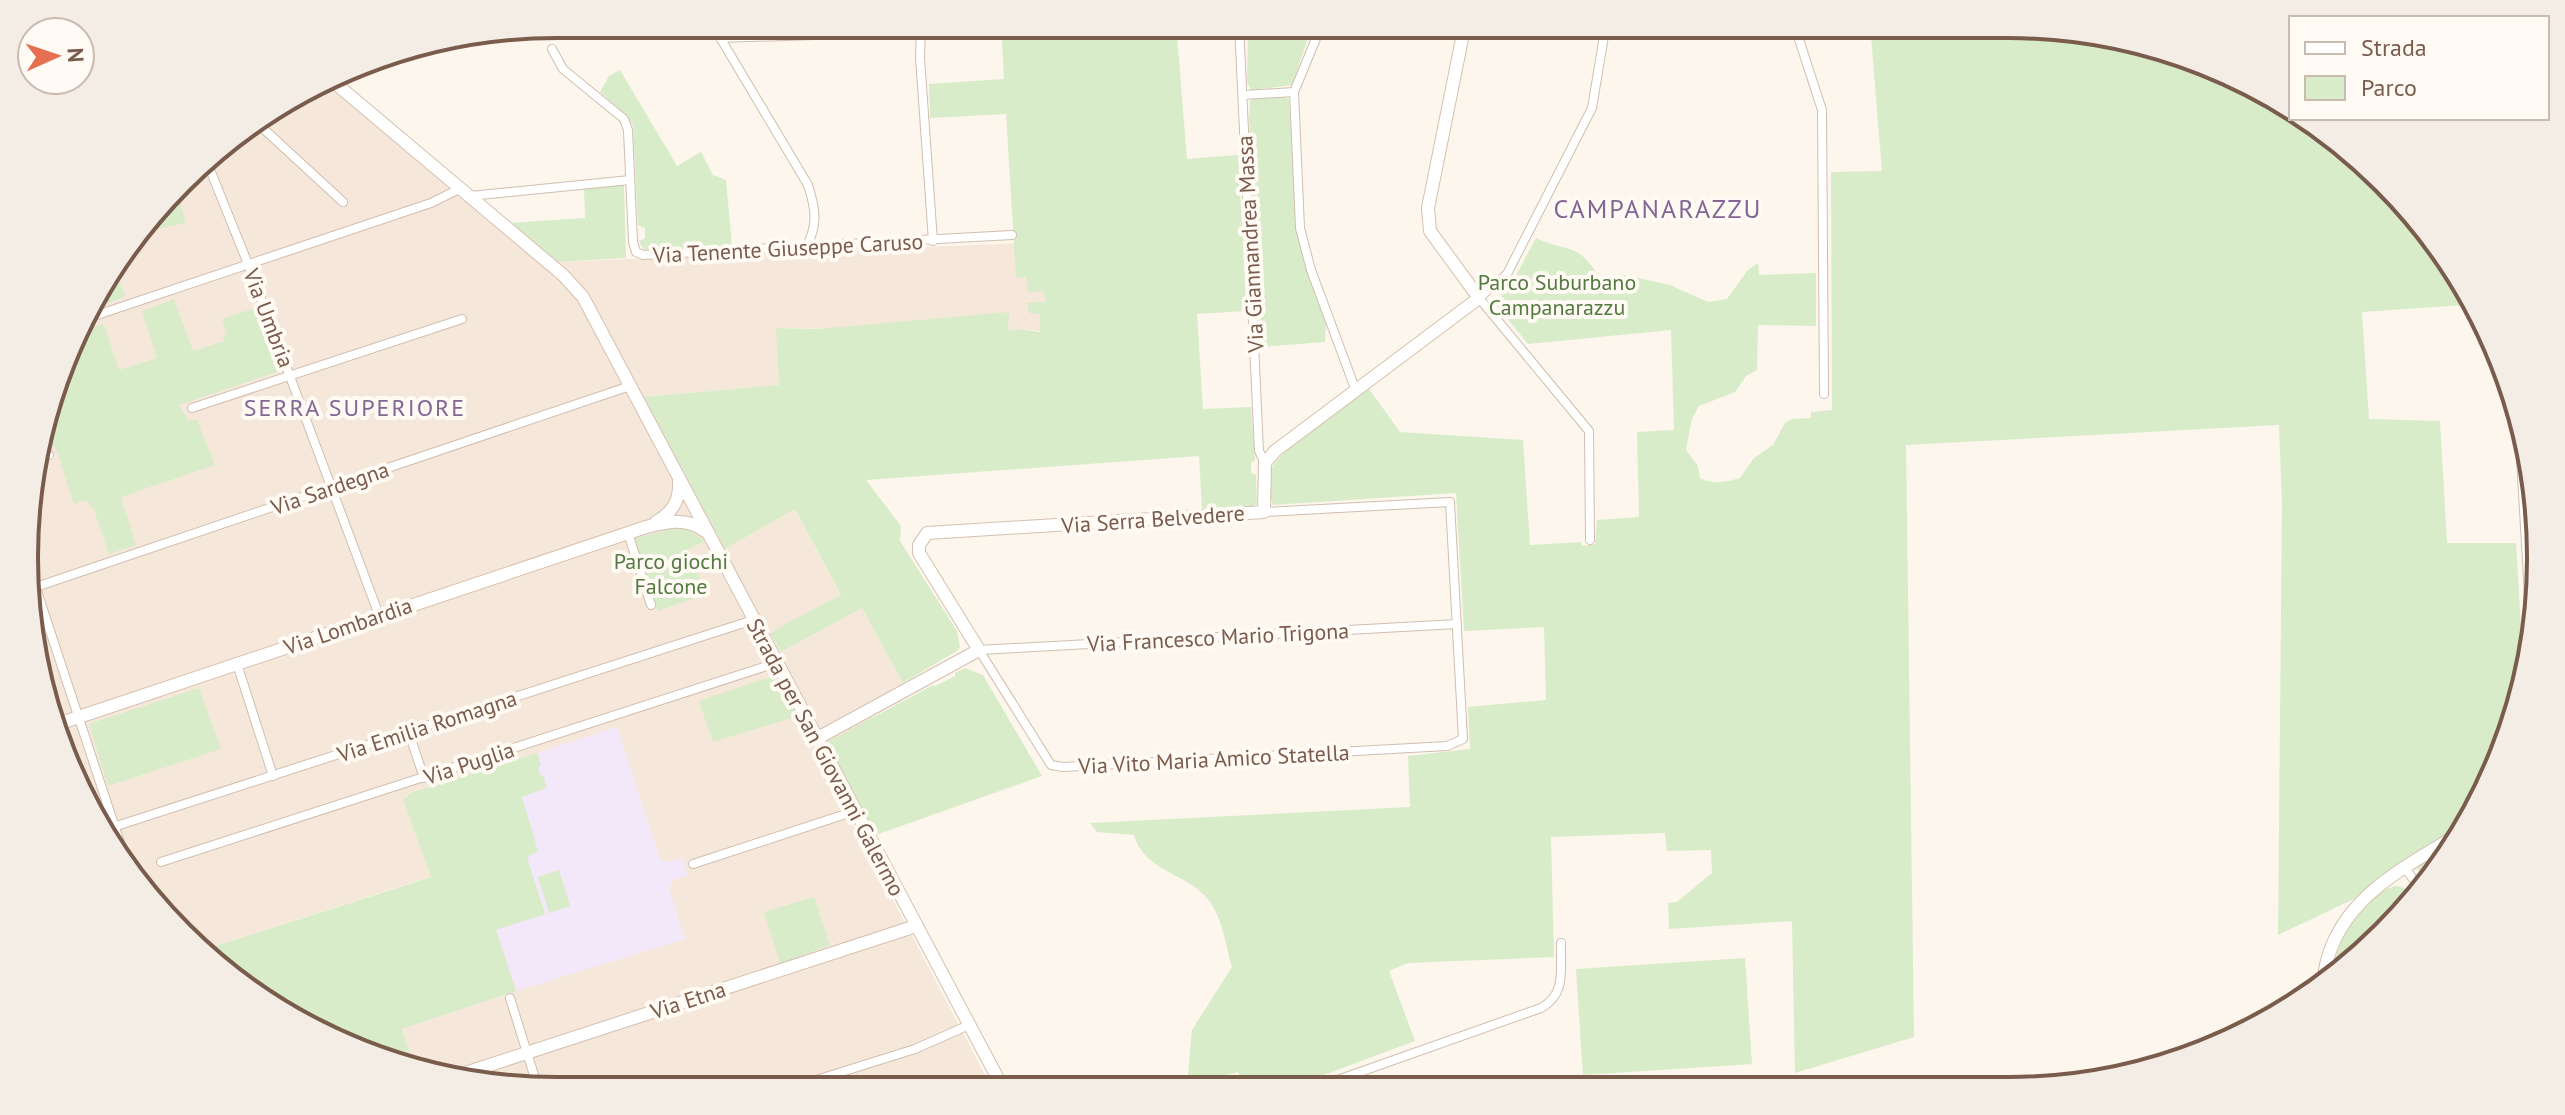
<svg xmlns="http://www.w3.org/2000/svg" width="2565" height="1115" font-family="'PT Sans',sans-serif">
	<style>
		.residential { fill: #f5e8da }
		.education { fill: #f3e8fa }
		.green { fill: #d8ecc9 }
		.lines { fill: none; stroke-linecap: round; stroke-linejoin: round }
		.street-casing { stroke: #d1beb0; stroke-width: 10 }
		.secondary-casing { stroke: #d6c0b0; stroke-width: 14 }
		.street { stroke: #fff; stroke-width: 8 }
		.secondary { stroke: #fff; stroke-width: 12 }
		.labels { text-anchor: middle; stroke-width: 8; stroke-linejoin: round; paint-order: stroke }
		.street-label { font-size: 22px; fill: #7a5c4d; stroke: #fffaf3 }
		.park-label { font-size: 22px; fill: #537a41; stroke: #fffaf3 }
		.neighbourhood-label { font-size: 24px; letter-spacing: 2px; fill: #846695; stroke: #fffaf3 }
		.quarter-label { font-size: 26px; letter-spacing: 2px; fill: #846695; stroke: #fffaf3 }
		.rim { fill: none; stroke: #7a5c4d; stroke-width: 4 }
	</style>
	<rect width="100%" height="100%" fill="#fdf6ec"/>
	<polygon class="residential" points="336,75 555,262 1025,243 1047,280 1051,332 1018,329 1008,331 777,328 779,385 645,397 725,549 795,509 841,596 776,629 772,635 781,652 862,608 903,683 907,698 872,717 872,719 828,746 866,816 852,822 993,1090 558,1091 414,1067 402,1029 515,991 409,797 432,876 200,951 115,848 111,836 106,837 95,824 52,729 29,628 34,454 88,310 120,299 124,295 114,268 206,156 291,95"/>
	<polygon class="education" points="617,727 660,859 666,862 682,858 688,875 673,880 669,888 685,939 516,991 496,929 545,914 497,766"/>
	<g class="green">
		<polygon points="1001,24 1176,24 1187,159 1238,155 1247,311 1197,314 1203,409 1251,407 1255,460 1251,463 1251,473 1256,475 1257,503 1253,506 1202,508 1199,456 866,480 901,526 900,541 957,631 960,647 957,651 903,683 862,608 781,652 771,634 776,629 841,595 795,509 725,549 644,397 779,385 776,328 818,329 1009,312 1008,331 1018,329 1040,332 1040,314 1029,313 1027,303 1045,302 1044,291 1028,292 1026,277 1016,278 1006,114 930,118 929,84 1004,79"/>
		<polygon points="1313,24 1292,85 1251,90 1247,82 1248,27"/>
		<path d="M 1870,24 L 2008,24 L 2179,52 L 2275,96 L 2291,107 L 2291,118 L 2306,118 L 2360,157 L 2431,233 L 2473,300 L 2464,305 L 2362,312 L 2369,419 L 2440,421 L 2447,543 L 2516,543 L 2524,679 L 2513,729 L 2466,823 L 2384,874 L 2358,897 L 2278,935 L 2282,504 L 2279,425 L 1906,445 L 1914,1037 L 1795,1073 L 1792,921 L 1669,929 L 1668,903 L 1677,902 L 1712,873 L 1711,850 L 1667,851 L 1665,833 L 1551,837 L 1554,957 L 1408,963 L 1389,971 L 1415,1041 L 1286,1089 L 1244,1089 L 1238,1072 L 1187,1086 L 1192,1030 L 1232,967 C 1226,946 1222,915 1207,898 C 1184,872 1144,871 1134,835 L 1097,832 L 1090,823 L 1410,807 L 1408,756 L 1470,749 L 1468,707 L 1546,700 L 1544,627 L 1464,631 L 1456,493 L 1273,505 C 1269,494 1267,478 1272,468 C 1285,444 1345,407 1369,389 L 1400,432 L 1523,440 L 1530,545 L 1581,542 L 1582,546 L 1595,544 L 1597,520 L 1639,517 L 1637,432 L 1674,430 L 1671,330 L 1528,344 L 1495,304 L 1514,279 L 1536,238 C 1570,254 1576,240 1600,278 L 1625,275 L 1670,285 L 1708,302 L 1727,299 L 1747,271 L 1758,263 L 1759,275 L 1816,273 L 1816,326 L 1758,325 L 1757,370 L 1746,376 L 1735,392 L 1699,406 L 1692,419 L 1686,450 L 1698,466 L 1700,478 C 1713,485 1727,482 1740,478 L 1754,458 L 1773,445 L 1785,423 L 1792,419 L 1811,418 L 1811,412 L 1832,410 L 1831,172 L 1882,171 Z"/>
		<polygon points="620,70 677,166 701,152 713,175 726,180 732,246 650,250 643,249 639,241 645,238 645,228 638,225 633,126 628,117 600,92 609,76"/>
		<polygon points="1285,97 1289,100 1297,230 1326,322 1325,342 1262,347 1249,119 1250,101 1255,98"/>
		<polygon points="624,185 626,258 555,262 509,223 585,218 584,189"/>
		<polygon points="177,192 186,223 144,232"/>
		<polygon points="114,268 125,295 120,299 88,310 95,291"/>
		<polygon points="174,299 193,351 224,341 223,336 227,335 222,319 258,307 283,370 179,405 188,420 197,420 215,465 121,497 136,545 109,554 93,507 90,507 87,500 74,504 55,446 43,449 40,440 80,331 104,324 119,370 157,358 142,311"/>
		<polygon points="669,529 689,530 705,541 688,550 706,594 658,611 634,539"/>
		<polygon points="965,668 983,675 1042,776 876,835 828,746 829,741 933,685 935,686 955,676 955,673"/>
		<polygon points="776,675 798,716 713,742 699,701"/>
		<polygon points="199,688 221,749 108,786 89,724"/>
		<path d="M 537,753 L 541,764 L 538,768 L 540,775 L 544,776 L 546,788 L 522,797 L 538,851 L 527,857 L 545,914 L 496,930 L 516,991 L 402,1029 L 414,1067 C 335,1054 269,1004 206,959 L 200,951 L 431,877 L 403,799 L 408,797 L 408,794 Z"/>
		<polygon points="2458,840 2451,854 2426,881 2416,867"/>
		<polygon points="559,870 570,906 549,913 538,877"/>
		<path d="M 2398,886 L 2415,892 C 2402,906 2390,922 2376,934 C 2356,951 2341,947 2335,978 L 2328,983 C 2336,949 2357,891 2398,886 Z"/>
		<polygon points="814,897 830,945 780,963 764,912"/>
		<polygon points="1745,958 1752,1064 1583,1075 1576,969"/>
	</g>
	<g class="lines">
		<g class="street-casing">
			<g id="street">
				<path d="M 712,24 L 808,185 C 816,210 818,224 806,248"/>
				<polyline points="921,24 920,58 933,241"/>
				<polyline points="1239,24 1259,451 1265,463"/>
				<polyline points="1322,24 1294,92 1300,228 1311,270 1356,391"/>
				<polyline points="1794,24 1822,110 1824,394"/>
				<polyline points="720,38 815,35"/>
				<polyline points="552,49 563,69 624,119 628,130 633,242 636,252 643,255 1012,235"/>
				<polyline points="1243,95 1294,92"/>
				<polyline points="255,121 343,202"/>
				<polyline points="205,157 248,264 379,615"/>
				<polyline points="470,196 630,180"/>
				<polyline points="85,319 431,203 461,188"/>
				<polyline points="2518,407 2532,647"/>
				<polyline points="192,408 462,319"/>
				<polyline points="34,460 49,455"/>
				<polyline points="1264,512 1450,502 1463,739 1447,746 1063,767 1051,765 979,650 1457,624"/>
				<polyline points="628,533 651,605"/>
				<polyline points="1590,540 1589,431 1479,298 1507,274 1592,108 1606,24"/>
				<polyline points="30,570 126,861"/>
				<polyline points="30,589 630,386"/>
				<polyline points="237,664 273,776"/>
				<polyline points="409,733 424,778"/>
				<polyline points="101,831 753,620"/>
				<polyline points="161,862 776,663"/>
				<polyline points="693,864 855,811"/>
				<polyline points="2404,867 2420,888"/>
				<polyline points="510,998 538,1088"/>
				<path d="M 1312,1089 L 1541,1008 C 1567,993 1560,970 1561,943"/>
				<polyline points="784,1090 915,1049 969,1025"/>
			</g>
		</g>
		<g class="secondary-casing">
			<g id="secondary">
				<polyline points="329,78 563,275 583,297 1004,1090"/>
				<path d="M 656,522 C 672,513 680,501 679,482"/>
				<path d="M 52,726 L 646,527 C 667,522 686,517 705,531"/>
				<polyline points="816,739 979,650 919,553 919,545 927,533 1264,512 1265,463 1275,451 1479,298 1430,231 1428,208 1465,24"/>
				<path d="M 2323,986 C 2328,903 2401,870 2462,832"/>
				<polyline points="459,1075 916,926"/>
			</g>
		</g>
		<use href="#street" class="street"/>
		<use href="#secondary" class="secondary"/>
	</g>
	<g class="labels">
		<g class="street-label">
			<text transform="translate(1250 244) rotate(-93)" y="8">Via Giannandrea Massa</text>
			<text transform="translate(788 248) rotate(-3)" y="8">Via Tenente Giuseppe Caruso</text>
			<text transform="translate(269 318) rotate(69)" y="8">Via Umbria</text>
			<text transform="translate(330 488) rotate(-19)" y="8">Via Sardegna</text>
			<text transform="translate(1153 519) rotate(-4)" y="8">Via Serra Belvedere</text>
			<text transform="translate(348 626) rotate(-19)" y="8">Via Lombardia</text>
			<text transform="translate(1218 637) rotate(-3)" y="8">Via Francesco Mario Trigona</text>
			<text transform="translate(427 726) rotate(-18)" y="8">Via Emilia Romagna</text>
			<text transform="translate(826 757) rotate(62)" y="8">Strada per San Giovanni Galermo</text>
			<text transform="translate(1214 759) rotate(-3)" y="8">Via Vito Maria Amico Statella</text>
			<text transform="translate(469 763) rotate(-18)" y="8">Via Puglia</text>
			<text transform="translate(688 1000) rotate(-18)" y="8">Via Etna</text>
		</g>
		<g class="park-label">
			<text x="1557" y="290">Parco Suburbano<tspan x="1557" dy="25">Campanarazzu</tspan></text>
			<text x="671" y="569">Parco giochi<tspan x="671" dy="25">Falcone</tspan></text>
		</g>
		<g class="neighbourhood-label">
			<text x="355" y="416">SERRA SUPERIORE</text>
		</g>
		<g class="quarter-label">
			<text x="1658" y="218">CAMPANARAZZU</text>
		</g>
	</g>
	<path d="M0 0H2565V1115H0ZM557 38H2008A519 519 0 0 1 2527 557V558A519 519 0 0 1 2008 1077H557A519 519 0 0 1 38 558V557A519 519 0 0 1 557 38Z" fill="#f4ede6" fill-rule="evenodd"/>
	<path class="rim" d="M557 38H2008A519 519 0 0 1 2527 557V558A519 519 0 0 1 2008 1077H557A519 519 0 0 1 38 558V557A519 519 0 0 1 557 38Z"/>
	<rect x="2289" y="16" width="260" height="104" fill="#fffaf3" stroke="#cabbb1" stroke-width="2"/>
	<rect x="2305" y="42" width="40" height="12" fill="#ffffff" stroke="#cabbb1" stroke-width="2"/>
	<text x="2361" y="56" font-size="24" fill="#7a5c4d">Strada</text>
	<rect x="2305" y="76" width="40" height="24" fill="#d8ecc9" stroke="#cabbb1" stroke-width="2"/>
	<text x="2361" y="96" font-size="24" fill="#7a5c4d">Parco</text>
	<g transform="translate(56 56) rotate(87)"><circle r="38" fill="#fffaf3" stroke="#cabbb1" stroke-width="2"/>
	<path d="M0-6L14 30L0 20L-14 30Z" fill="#e76f51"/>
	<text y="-12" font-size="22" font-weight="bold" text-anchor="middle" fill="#7a5c4d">N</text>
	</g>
</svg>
